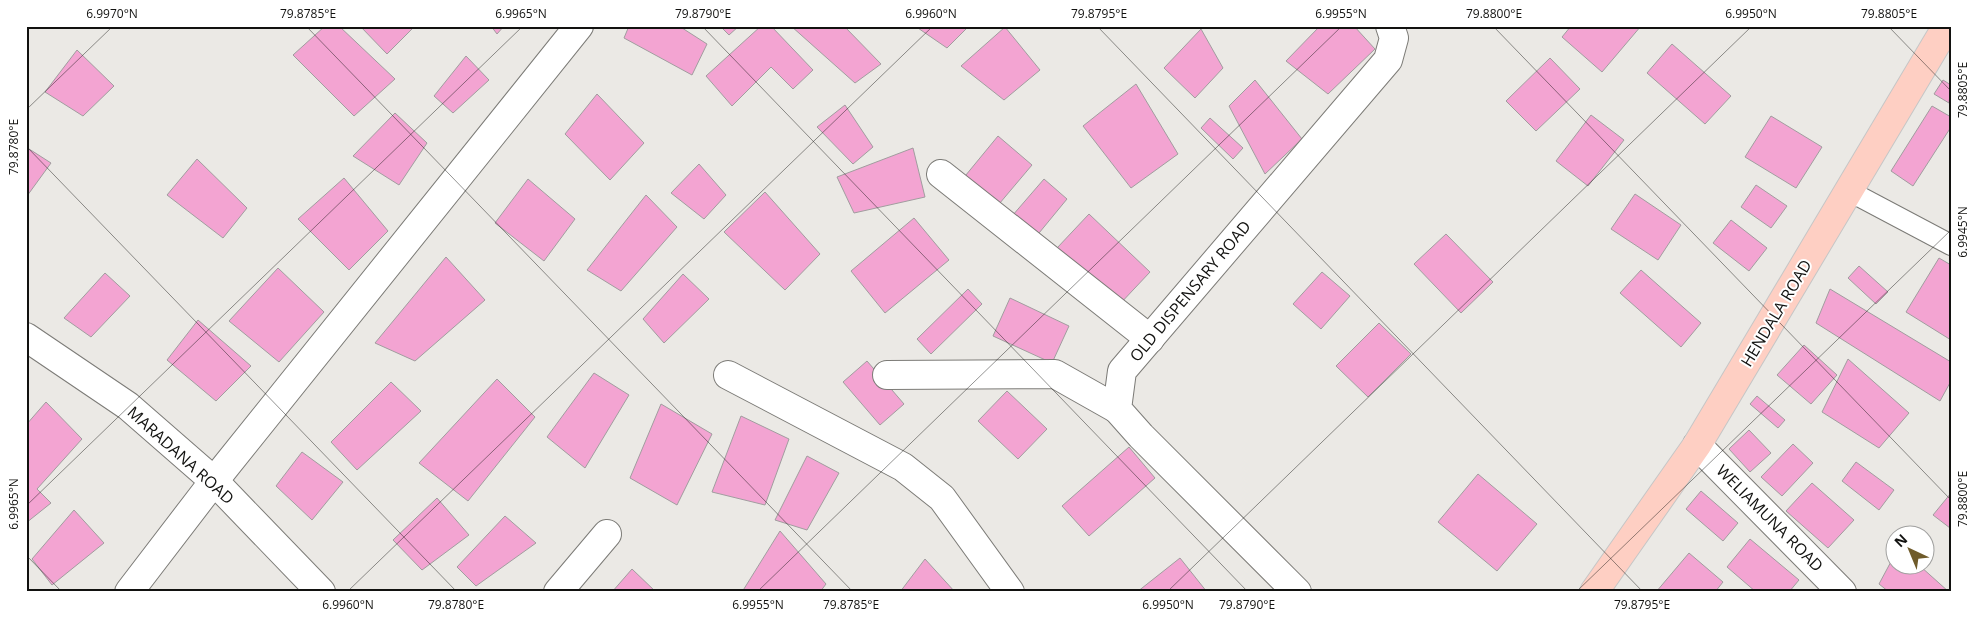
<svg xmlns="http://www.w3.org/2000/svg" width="1977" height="618" font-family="'Open Sans',sans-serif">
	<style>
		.building { fill: #f3a4d2; stroke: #a19d9f }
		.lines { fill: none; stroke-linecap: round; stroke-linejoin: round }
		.service-casing { stroke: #7c7b77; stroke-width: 22 }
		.minor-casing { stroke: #7c7b77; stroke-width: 30 }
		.primary-casing { stroke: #c6c6c6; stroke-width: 30 }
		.service { stroke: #fff; stroke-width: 20 }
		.minor { stroke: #fff; stroke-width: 28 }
		.primary { stroke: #fecfc3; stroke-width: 28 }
		.ticks { fill: none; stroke: #121210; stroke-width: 1; stroke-opacity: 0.45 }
		.labels { text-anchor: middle; stroke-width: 4; stroke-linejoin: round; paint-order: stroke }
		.street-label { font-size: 16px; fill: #121210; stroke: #fff }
		.neatline { fill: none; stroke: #121210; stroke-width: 2 }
		.ticks-label { font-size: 12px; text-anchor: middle; fill: #121210 }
	</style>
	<rect width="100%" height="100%" fill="#ebe9e5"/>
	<g class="building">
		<polygon points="325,26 339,26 395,79 354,116 293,55"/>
		<polygon points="360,26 415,26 387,54"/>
		<polygon points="491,26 504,26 497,34"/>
		<polygon points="629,26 679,26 707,44 692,75 624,38"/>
		<polygon points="720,26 739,26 729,35"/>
		<polygon points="761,26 771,26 813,70 793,89 771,67 732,106 706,76"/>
		<polygon points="791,26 844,26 881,64 855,83"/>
		<polygon points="915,26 969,26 947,48"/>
		<polygon points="1320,26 1354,26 1375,49 1328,94 1286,61"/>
		<polygon points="1571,26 1641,26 1602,72 1562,37"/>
		<polygon points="1005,27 1040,70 1004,100 961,66"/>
		<polygon points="1201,29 1223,68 1195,98 1164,68"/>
		<polygon points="1672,44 1731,96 1705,124 1647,73"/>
		<polygon points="77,50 114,86 83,116 45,92"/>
		<polygon points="466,56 489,80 453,113 434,96"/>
		<polygon points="1550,58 1580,89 1536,131 1506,101"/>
		<polygon points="1255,80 1302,139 1265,174 1229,106"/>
		<polygon points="1943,80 1951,85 1949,103 1934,94"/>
		<polygon points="1136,84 1178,154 1131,188 1083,126"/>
		<polygon points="597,94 644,143 610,180 565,134"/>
		<polygon points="845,105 873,147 853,164 817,127"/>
		<polygon points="1932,106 1951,117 1951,127 1913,186 1891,171"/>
		<polygon points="395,113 427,143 399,185 353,156"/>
		<polygon points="1591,115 1624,140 1588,186 1556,161"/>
		<polygon points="1771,116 1822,147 1796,188 1745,157"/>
		<polygon points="1210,118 1243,148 1233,159 1201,128"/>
		<polygon points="998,136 1032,165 994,210 961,181"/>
		<polygon points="26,147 51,163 27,196 26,195"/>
		<polygon points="913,148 925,197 854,213 837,177"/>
		<polygon points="197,159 247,208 223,238 167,195"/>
		<polygon points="699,164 726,195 704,219 671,193"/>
		<polygon points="344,178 388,231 349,270 298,219"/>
		<polygon points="528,179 575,219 544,261 495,223"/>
		<polygon points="1044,179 1067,199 1030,244 1006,223"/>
		<polygon points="1756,185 1787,206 1771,228 1741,207"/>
		<polygon points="765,192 820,254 785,290 724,232"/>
		<polygon points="1635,194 1681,225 1658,260 1611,229"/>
		<polygon points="646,195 677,227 621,291 587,270"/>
		<polygon points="1089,214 1150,272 1118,306 1057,248"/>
		<polygon points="914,218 949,260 885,313 851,271"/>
		<polygon points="1731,220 1767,248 1749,271 1713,243"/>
		<polygon points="1446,234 1493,282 1461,313 1414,264"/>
		<polygon points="446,257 485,300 415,361 375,343"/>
		<polygon points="1939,258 1951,265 1951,340 1906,312"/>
		<polygon points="1859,266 1888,292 1876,304 1848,278"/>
		<polygon points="278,268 324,312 279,362 229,321"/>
		<polygon points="1641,270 1701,323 1681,347 1620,293"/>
		<polygon points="1322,272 1350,296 1321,329 1293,304"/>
		<polygon points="105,273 130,296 91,337 64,318"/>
		<polygon points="683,274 709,299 664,343 643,319"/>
		<polygon points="968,289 982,304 931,354 917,339"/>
		<polygon points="1830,289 1951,362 1951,381 1940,401 1816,323"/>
		<polygon points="1010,298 1069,326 1052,363 993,336"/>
		<polygon points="198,320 251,366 216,401 167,360"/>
		<polygon points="1379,323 1411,354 1368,397 1336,366"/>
		<polygon points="1804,345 1837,375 1811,404 1777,375"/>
		<polygon points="1848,359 1909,413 1879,448 1822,412"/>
		<polygon points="867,361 904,404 880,425 843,382"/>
		<polygon points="594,373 629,395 585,468 547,437"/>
		<polygon points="497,379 535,417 468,501 419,463"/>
		<polygon points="391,382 421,411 357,470 331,442"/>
		<polygon points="1007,391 1047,429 1018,459 978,421"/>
		<polygon points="1757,396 1785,420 1778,428 1750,404"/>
		<polygon points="46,402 82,439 37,489 51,503 26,523 26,425"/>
		<polygon points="661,404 712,434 677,505 630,478"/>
		<polygon points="741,416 789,439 765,505 712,492"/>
		<polygon points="1749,430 1771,453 1750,472 1729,449"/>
		<polygon points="1793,444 1813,463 1782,496 1761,477"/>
		<polygon points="1129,447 1155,478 1089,536 1062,506"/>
		<polygon points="302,452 343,482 312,520 276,486"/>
		<polygon points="807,456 839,473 807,530 775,520"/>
		<polygon points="1856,462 1894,490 1879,510 1842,481"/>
		<polygon points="1478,474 1537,524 1497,571 1438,522"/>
		<polygon points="1812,483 1854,520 1828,548 1786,511"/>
		<polygon points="1701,491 1738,523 1723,541 1686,509"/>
		<polygon points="1951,493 1951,527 1950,528 1933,515"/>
		<polygon points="437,498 469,535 422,570 393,540"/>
		<polygon points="74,510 104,543 52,585 32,559"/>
		<polygon points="505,516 536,543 476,586 457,567"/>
		<polygon points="780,531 826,584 820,592 742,592"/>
		<polygon points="1750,539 1799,580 1789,592 1756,592 1727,567"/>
		<polygon points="1689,553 1723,582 1715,592 1656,592"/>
		<polygon points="1894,556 1894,566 1920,566 1949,592 1889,592 1879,584"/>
		<polygon points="1180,558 1207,592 1137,592"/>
		<polygon points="925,559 955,592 900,592"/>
		<polygon points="632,569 656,592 612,592"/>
	</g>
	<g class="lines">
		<g class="service-casing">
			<polyline id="service" points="1849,191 1951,245"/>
		</g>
		<g class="minor-casing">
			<g id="minor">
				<polyline points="941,174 1150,339"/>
				<polyline points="26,337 128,406 214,481 321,592"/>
				<polyline points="728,375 903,467 942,498 1010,592"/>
				<polyline points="887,375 1055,374 1117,409"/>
				<polyline points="1697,445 1842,592"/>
				<polyline points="129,592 214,481 579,26"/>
				<polyline points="558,592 607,534"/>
				<polyline points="1297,592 1141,436 1117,409 1122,371 1388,60 1394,38 1390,26"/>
			</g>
		</g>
		<g class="primary-casing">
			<polyline id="primary" points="1594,592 1697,445 1947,26"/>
		</g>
		<use href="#service" class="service"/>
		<use href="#minor" class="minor"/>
		<use href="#primary" class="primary"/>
	</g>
	<path class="ticks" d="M 306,26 L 853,592M 702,26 L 1248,592M 1097,26 L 1643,592M 1493,26 L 1951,500M 1888,26 L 1951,91M 26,110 L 113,26M 26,146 L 457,592M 26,506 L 523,26M 26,555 L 62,592M 347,592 L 933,26M 757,592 L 1342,26M 1167,592 L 1752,26M 1576,592 L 1951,230"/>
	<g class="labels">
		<g class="street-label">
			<text transform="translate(1190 291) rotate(-50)" y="6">OLD DISPENSARY ROAD</text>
			<text transform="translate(1776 313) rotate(-59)" y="6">HENDALA ROAD</text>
			<text transform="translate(181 455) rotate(42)" y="6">MARADANA ROAD</text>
			<text transform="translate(1770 518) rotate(45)" y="6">WELIAMUNA ROAD</text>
		</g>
	</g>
	<rect width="1977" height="618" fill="none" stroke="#ffffff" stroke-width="55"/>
	<g transform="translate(1910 550) rotate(316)"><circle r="24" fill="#ffffff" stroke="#a0a09f"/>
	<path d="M0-4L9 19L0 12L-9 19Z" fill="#6f5b2a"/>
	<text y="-8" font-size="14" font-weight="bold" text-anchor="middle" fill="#121210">N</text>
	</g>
	<rect x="28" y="28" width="1922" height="562" class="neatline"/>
	<g class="ticks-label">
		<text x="112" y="18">6.9970°N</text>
		<text x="308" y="18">79.8785°E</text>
		<text x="521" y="18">6.9965°N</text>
		<text x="703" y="18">79.8790°E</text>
		<text x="931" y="18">6.9960°N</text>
		<text x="1099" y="18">79.8795°E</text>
		<text x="1341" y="18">6.9955°N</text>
		<text x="1494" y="18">79.8800°E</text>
		<text x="1751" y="18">6.9950°N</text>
		<text x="1889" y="18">79.8805°E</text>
		<text transform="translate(1963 90) rotate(-90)" y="4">79.8805°E</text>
		<text transform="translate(14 147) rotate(-90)" y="4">79.8780°E</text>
		<text transform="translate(1963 232) rotate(-90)" y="4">6.9945°N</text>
		<text transform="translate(1963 499) rotate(-90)" y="4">79.8800°E</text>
		<text transform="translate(14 504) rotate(-90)" y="4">6.9965°N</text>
		<text x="348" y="609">6.9960°N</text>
		<text x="456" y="609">79.8780°E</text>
		<text x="758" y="609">6.9955°N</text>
		<text x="851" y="609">79.8785°E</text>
		<text x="1168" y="609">6.9950°N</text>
		<text x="1247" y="609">79.8790°E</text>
		<text x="1642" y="609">79.8795°E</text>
	</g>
</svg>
